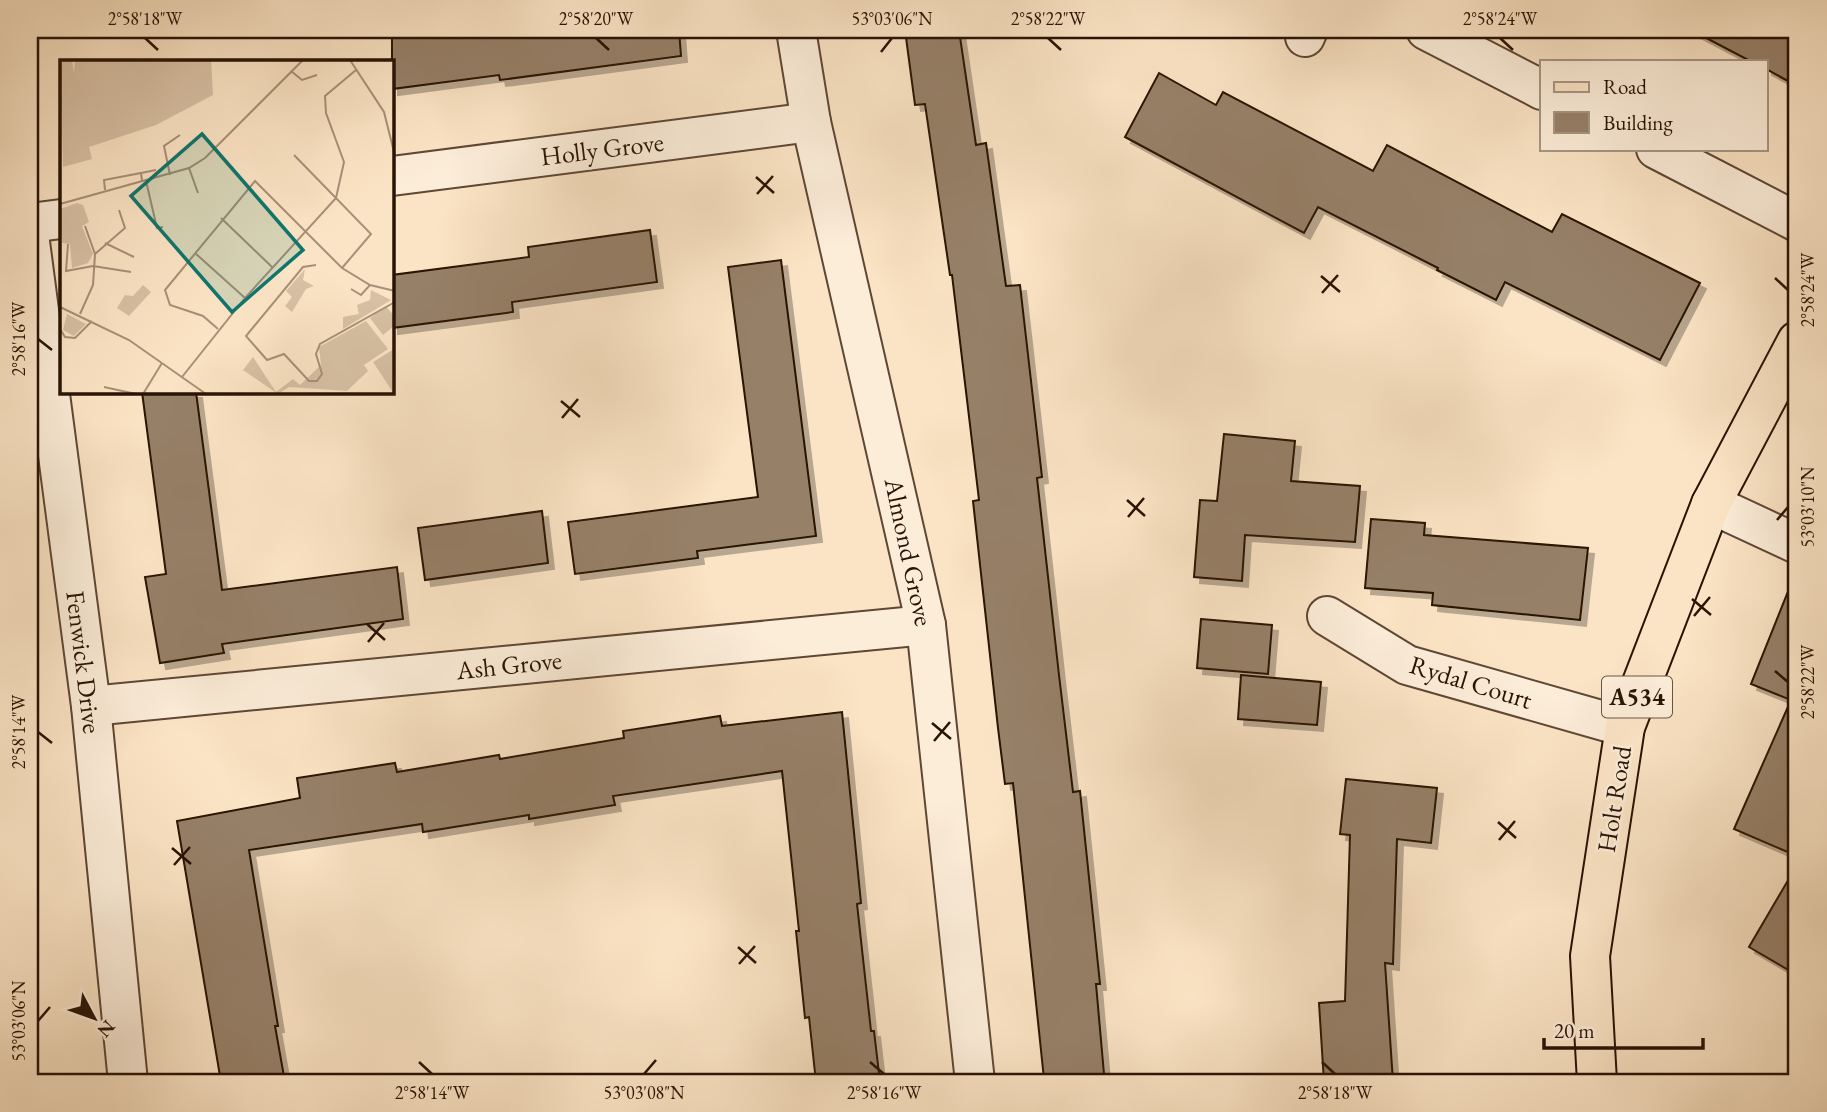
<svg xmlns="http://www.w3.org/2000/svg" width="1827" height="1112" font-family="'EB Garamond',serif">
	<style>
		.building { fill: #968068; stroke: #291304; stroke-width: 2; filter: url(#shadow) }
		.lines { fill: none; stroke-linecap: round; stroke-linejoin: round }
		.minor-casing { stroke: #5e4734; stroke-width: 42 }
		.primary-casing { stroke: #291304; stroke-width: 42 }
		.minor { stroke: #fcedd9; stroke-width: 38 }
		.primary { stroke: #fbe4c5; stroke-width: 38 }
		.ticks { fill: none; stroke: #291304; stroke-width: 2.5 }
		.labels { text-anchor: middle; stroke-width: 5; stroke-linejoin: round; paint-order: stroke }
		.shield { fill: #fcedd9; stroke: #685444; stroke-width: 2 }
		.shield-label { font-size: 24px; font-weight: bold; fill: #291304 }
		.street-label { font-size: 26px; fill: #291304; stroke: #fcedd9 }
		.inset-road { fill: none; stroke: #a79078; stroke-width: 2 }
		.view { fill: #0f766e; fill-opacity: 0.15; stroke: #0f766e; stroke-width: 3.5 }
		.inset-edge { fill: none; stroke: #291304; stroke-width: 3.5 }
		.neatline { fill: none; stroke: #291304; stroke-width: 2.5 }
		.ticks-label { font-size: 18px; text-anchor: middle; fill: #291304 }
	</style>
	<defs>
		<filter id="shadow"><feDropShadow dx="6" dy="6" stdDeviation="0" flood-color="#0004"/></filter>
	</defs>
	<rect width="100%" height="100%" fill="#fbe4c5"/>
	<filter id="stains"><feTurbulence type="fractalNoise" baseFrequency=".00286" numOctaves="4"/><feColorMatrix values="0 0 0 0 .2 0 0 0 0 .09 0 0 0 0 .02 0 0 0 .5 -.17"/></filter>
	<radialGradient id="worn" r=".72"><stop offset=".6" stop-color="#630" stop-opacity="0"/><stop offset="1" stop-color="#630" stop-opacity=".3"/></radialGradient>
	<g class="building">
		<polygon points="440,30 679,30 681,56 500,80 499,75 392,89 392,36"/>
		<polygon points="905,30 959,30 976,145 986,143 1006,286 1020,285 1042,477 1037,478 1059,675 1073,792 1080,791 1100,984 1096,984 1104,1074 1044,1079 1013,783 1005,784 998,728 973,501 979,500 952,275 950,275 925,104 915,105"/>
		<polygon points="1691,30 1797,30 1797,86 1766,69 1766,61 1750,61"/>
		<polygon points="1159,73 1216,105 1223,92 1373,171 1387,145 1552,232 1562,214 1700,283 1660,360 1505,282 1496,300 1437,270 1438,268 1318,207 1304,233 1125,137"/>
		<polygon points="650,230 657,282 512,302 513,312 392,328 392,275 529,257 528,247"/>
		<polygon points="781,260 816,536 697,551 698,558 575,574 568,522 758,497 728,267"/>
		<polygon points="142,392 196,392 222,590 397,567 403,619 222,644 224,653 160,663 145,577 166,574"/>
		<polygon points="1224,434 1295,441 1291,481 1360,486 1355,542 1245,535 1242,581 1194,577 1200,500 1217,501"/>
		<polygon points="542,511 548,563 425,580 418,528"/>
		<polygon points="1371,519 1425,523 1424,535 1588,548 1580,620 1432,605 1433,593 1365,588"/>
		<polygon points="1795,574 1797,574 1797,856 1734,829 1791,700 1751,684"/>
		<polygon points="1201,619 1272,625 1268,674 1197,668"/>
		<polygon points="1241,675 1321,682 1317,725 1238,719"/>
		<polygon points="842,712 861,903 857,904 871,1031 874,1031 880,1082 816,1082 809,1017 805,1018 796,931 799,931 782,771 613,796 615,805 529,819 529,815 423,832 422,824 249,850 278,1026 275,1026 285,1082 221,1082 177,821 300,798 297,778 395,763 397,772 499,755 500,759 624,738 623,731 720,716 722,726"/>
		<polygon points="1346,779 1437,788 1431,843 1397,839 1393,964 1385,963 1393,1082 1324,1082 1319,1003 1345,1001 1350,835 1340,834"/>
		<polygon points="1797,865 1797,975 1749,947"/>
	</g>
	<g class="lines">
		<g class="minor-casing">
			<g id="minor">
				<polyline points="796,30 811,122 926,625 975,1082"/>
				<polyline points="1426,30 1542,90"/>
				<polyline points="1305,37 1308,30"/>
				<polyline points="1656,149 1797,222"/>
				<polyline points="392,176 811,122"/>
				<polyline points="30,223 61,219"/>
				<polyline points="30,242 91,706 128,1082"/>
				<polyline points="1711,504 1797,544"/>
				<polyline points="1327,616 1407,665 1625,727"/>
				<polyline points="91,706 926,625"/>
			</g>
		</g>
		<g class="primary-casing">
			<polyline id="primary" points="1597,1082 1590,956 1625,727 1711,504 1797,341"/>
		</g>
		<use href="#minor" class="minor"/>
		<use href="#primary" class="primary"/>
	</g>
	<path class="ticks" d="M 145,38 L 158,50M 596,38 L 609,50M 1048,38 L 1061,50M 1500,38 L 1513,50M 881,52 L 892,38M 756,177 L 774,193M 757,194 L 773,176M 1321,276 L 1340,292M 1775,278 L 1788,290M 1322,293 L 1338,275M 38,339 L 52,350M 561,401 L 580,417M 562,418 L 578,399M 1127,500 L 1145,516M 1128,517 L 1144,498M 1777,520 L 1788,507M 1692,599 L 1711,615M 1694,616 L 1710,597M 367,624 L 385,640M 368,642 L 384,623M 1775,671 L 1788,682M 932,723 L 951,739M 38,732 L 52,743M 934,741 L 950,722M 1498,822 L 1516,838M 1499,840 L 1515,821M 172,848 L 191,864M 174,865 L 190,847M 738,947 L 756,963M 739,964 L 755,946M 38,1021 L 50,1007M 419,1062 L 432,1074M 870,1062 L 884,1074M 1322,1062 L 1335,1074M 644,1074 L 656,1060"/>
	<g class="labels">
		<rect class="shield" x="1602" y="676.5" width="70" height="41" rx="5"/>
		<g class="shield-label">
			<text x="1637" y="705">A534</text>
		</g>
		<g class="street-label">
			<text transform="translate(602 149) rotate(-7)" y="9">Holly Grove</text>
			<text transform="translate(909 552) rotate(78)" y="9">Almond Grove</text>
			<text transform="translate(84 662) rotate(83)" y="9">Fenwick Drive</text>
			<text transform="translate(509 665) rotate(-6)" y="9">Ash Grove</text>
			<text transform="translate(1471 682) rotate(17)" y="9">Rydal Court</text>
			<text transform="translate(1614 799) rotate(-81)" y="9">Holt Road</text>
		</g>
	</g>
	<g transform="translate(60 60)">
		<rect width="334" height="334" fill="#fbe4c5"/>
		<path d="M 0,0 L 12,0 L 14,13 L 15,0 L 151,0 L 153,35 L 96,65 L 29,87 L 32,99 L 3,107 ZM 17,143 L 23,145 L 29,162 L 22,166 L 33,194 L 28,203 L 12,208 L 10,184 L 2,183 L 0,149 ZM 245,209 L 243,220 L 254,226 L 246,229 L 232,252 L 225,246 L 232,237 L 226,231 ZM 83,225 L 91,232 L 69,256 L 57,248 L 65,235 L 73,236 ZM 311,230 L 331,240 L 283,269 L 283,257 L 299,254 L 297,245 L 310,240 ZM 326,246 L 334,256 L 334,266 L 323,275 L 310,258 ZM 7,254 L 26,264 L 14,276 L 3,270 ZM 306,261 L 328,289 L 304,305 L 308,311 L 287,331 L 229,327 L 218,334 L 183,310 L 193,297 L 216,332 L 233,319 L 240,325 L 261,305 L 259,287 ZM 334,289 L 335,334 L 334,334 L 313,302 Z" fill="#d7c0a4"/>
		<path class="inset-road" d="M 290,0 L 324,52 L 335,96M 231,11 L 242,20 L 257,15M 234,95 L 311,174 L 282,208M 129,108 L 138,133M 110,115 L 104,86 L 120,75M 82,121 L 81,113 L 96,110M 86,121 L 97,168 L 103,167M 45,130 L 44,120 L 81,113M 0,144 L 129,108 L 145,98 L 243,0M 161,158 L 212,207M 25,166 L 35,194M 45,183 L 74,197M 8,184 L 6,211 L 33,206 L 71,212M 135,193 L 185,238M 256,205 L 243,207 L 186,276 L 207,300 L 224,294 L 249,321 L 257,321 L 262,314 L 256,294 L 260,284 L 335,242M 291,229 L 301,235 L 310,225M 0,247 L 69,280 L 146,334M 20,254 L 33,225 L 35,194 L 65,168 L 59,150M 0,269 L 5,277 L 15,278 L 32,261M 158,269 L 143,256 L 110,245 L 105,230 L 195,121 L 282,208 L 310,225 L 335,231M 122,317 L 185,238 L 276,138 L 284,102 L 266,53 L 265,36 L 296,10M 44,327 L 76,334M 83,334 L 102,303M 226,334 L 271,334"/>
		<path class="view" d="M 142,74 L 243,190 L 172,252 L 71,136 Z"/>
		<rect width="334" height="334" class="inset-edge"/>
	</g>
	<rect width="1827" height="1112" fill="none" stroke="#fbe4c5" stroke-width="77"/>
	<rect x="1540" y="60" width="228" height="91" fill="#fcedd9" stroke="#a89684" stroke-width="2"/>
	<rect x="1554" y="82" width="35" height="10" fill="#fbe4c5" stroke="#a89684" stroke-width="2"/>
	<text x="1603" y="94" font-size="21" fill="#291304">Road</text>
	<rect x="1554" y="112" width="35" height="21" fill="#968068" stroke="#a89684" stroke-width="2"/>
	<text x="1603" y="130" font-size="21" fill="#291304">Building</text>
	<g transform="translate(94 1018) rotate(131)" stroke="#fcedd9" stroke-width="5" paint-order="stroke">
	<path d="M0-5L12 26L0 18L-12 26Z" fill="#291304"/>
	<text y="-10" font-size="19" font-weight="bold" text-anchor="middle" fill="#291304">N</text>
	</g>
	<path d="M1544 1038v10h159v-10" fill="none" stroke="#291304" stroke-width="3.5"/>
	<text x="1554" y="1038" font-size="21" fill="#291304" stroke="#fcedd9" stroke-width="5" paint-order="stroke">20 m</text>
	<rect x="38" y="38" width="1750" height="1036" class="neatline"/>
	<g class="ticks-label">
		<text x="145" y="25">2°58'18"W</text>
		<text x="596" y="25">2°58'20"W</text>
		<text x="892" y="25">53°03'06"N</text>
		<text x="1048" y="25">2°58'22"W</text>
		<text x="1500" y="25">2°58'24"W</text>
		<text transform="translate(1808 290) rotate(-90)" y="6">2°58'24"W</text>
		<text transform="translate(19 339) rotate(-90)" y="6">2°58'16"W</text>
		<text transform="translate(1808 507) rotate(-90)" y="6">53°03'10"N</text>
		<text transform="translate(1808 682) rotate(-90)" y="6">2°58'22"W</text>
		<text transform="translate(19 732) rotate(-90)" y="6">2°58'14"W</text>
		<text transform="translate(19 1021) rotate(-90)" y="6">53°03'06"N</text>
		<text x="432" y="1099">2°58'14"W</text>
		<text x="644" y="1099">53°03'08"N</text>
		<text x="884" y="1099">2°58'16"W</text>
		<text x="1335" y="1099">2°58'18"W</text>
	</g>
	<rect width="100%" height="100%" filter="url(#stains)"/>
	<rect width="100%" height="100%" fill="url(#worn)"/>
</svg>
